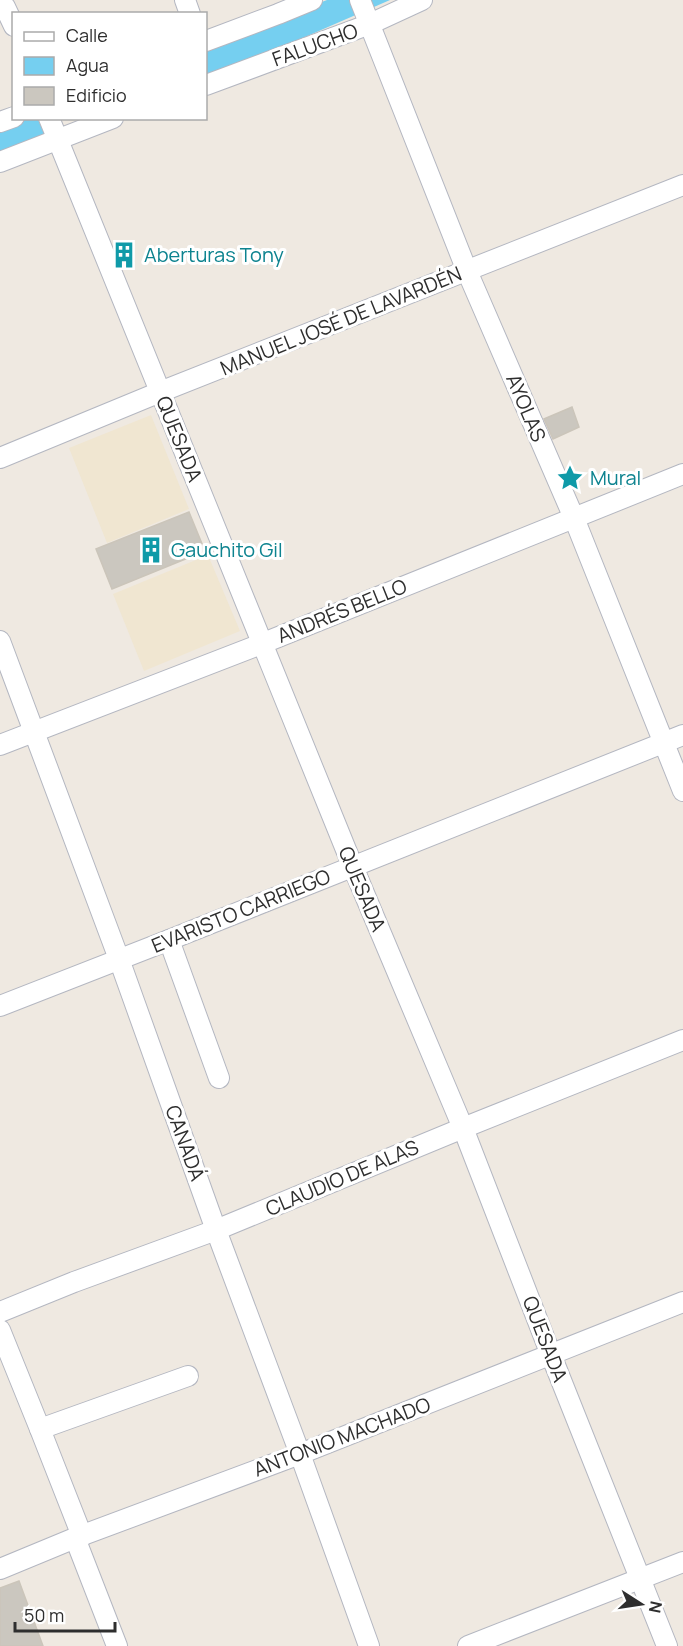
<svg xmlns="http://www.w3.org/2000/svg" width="683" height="1646" font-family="Manrope,sans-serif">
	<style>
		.education { fill: #f0e6d1 }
		.water { fill: #75cff0 }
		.building { fill: #cbc7bf; stroke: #cbc5ba; stroke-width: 1.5 }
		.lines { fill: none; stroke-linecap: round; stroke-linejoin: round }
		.minor-casing { stroke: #b4b7c1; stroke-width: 22 }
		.minor { stroke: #fff; stroke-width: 20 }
		.labels { text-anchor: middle; stroke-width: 6; stroke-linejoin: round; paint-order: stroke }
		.street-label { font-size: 20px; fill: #2e2e2e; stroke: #fff }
		.culture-label { font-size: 20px; fill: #0d838f; stroke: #fff; text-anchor: start }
	</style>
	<rect width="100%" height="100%" fill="#efe9e1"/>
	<g class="education">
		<polygon points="151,415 189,509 107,543 69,448"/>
		<polygon points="208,555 240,631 144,671 113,594"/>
	</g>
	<g class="water">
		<polygon points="327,0 390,0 241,65 206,78 206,47"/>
		<polygon points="27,119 38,119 46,138 0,156 0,129"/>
	</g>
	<g class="building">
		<polygon points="126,243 134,261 122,266 115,248"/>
		<polygon points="572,407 579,427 553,439 544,419"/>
		<polygon points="189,512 205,551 112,589 96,549"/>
		<polygon points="19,1581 43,1646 0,1646 0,1588"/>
	</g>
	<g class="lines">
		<g class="minor-casing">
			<g id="minor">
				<polyline points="185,0 190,14"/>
				<polyline points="360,0 467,271 574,518 683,791"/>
				<polyline points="0,3 5,7 14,26"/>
				<polyline points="206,41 278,14 312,0"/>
				<polyline points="206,85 370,24 422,0"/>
				<polyline points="49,118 353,867 463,1128 551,1355 667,1646"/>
				<polyline points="0,122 14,117"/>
				<polyline points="0,162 113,118"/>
				<polyline points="0,458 160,392 683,185"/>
				<polyline points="0,641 119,959 216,1230 300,1454 369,1646"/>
				<polyline points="0,745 261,644 683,474"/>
				<polyline points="169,940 219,1078"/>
				<polyline points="0,1006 169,940 683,735"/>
				<polyline points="0,1312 74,1282 216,1230 463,1128 683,1040"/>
				<polyline points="0,1330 40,1429 82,1536"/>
				<polyline points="40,1429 188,1376"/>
				<polyline points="75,1538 117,1646"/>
				<polyline points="0,1569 75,1538 300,1454 683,1302"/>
				<polyline points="468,1646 683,1562"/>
			</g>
		</g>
		<use href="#minor" class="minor"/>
	</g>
	<defs>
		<g id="building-bare" transform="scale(2.07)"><path d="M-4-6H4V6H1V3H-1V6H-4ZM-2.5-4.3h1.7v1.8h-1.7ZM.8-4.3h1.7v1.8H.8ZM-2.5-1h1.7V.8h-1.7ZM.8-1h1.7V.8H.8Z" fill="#0f9aa8" stroke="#fff" stroke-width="2.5" paint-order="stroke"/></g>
		<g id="sight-bare" transform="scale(2.07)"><path d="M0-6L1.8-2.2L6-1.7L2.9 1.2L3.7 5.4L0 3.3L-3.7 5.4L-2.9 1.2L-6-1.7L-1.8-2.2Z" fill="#0f9aa8" stroke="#fff" stroke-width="2.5" paint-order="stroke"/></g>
	</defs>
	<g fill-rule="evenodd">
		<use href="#building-bare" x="124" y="255"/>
		<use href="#sight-bare" x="570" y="478"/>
		<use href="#building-bare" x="151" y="550"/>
	</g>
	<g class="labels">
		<g class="street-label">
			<text transform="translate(315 45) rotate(-20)" y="7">FALUCHO</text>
			<text transform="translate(341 321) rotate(-22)" y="7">MANUEL JOSÉ DE LAVARDÉN</text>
			<text transform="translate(526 408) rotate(67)" y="7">AYOLAS</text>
			<text transform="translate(179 439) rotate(68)" y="7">QUESADA</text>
			<text transform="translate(342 611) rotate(-22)" y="7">ANDRÉS BELLO</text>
			<text transform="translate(362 889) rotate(67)" y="7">QUESADA</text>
			<text transform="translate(241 911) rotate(-22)" y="7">EVARISTO CARRIEGO</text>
			<text transform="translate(185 1143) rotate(70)" y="7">CANADÁ</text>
			<text transform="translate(342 1178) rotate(-23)" y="7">CLAUDIO DE ALAS</text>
			<text transform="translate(545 1339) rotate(69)" y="7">QUESADA</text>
			<text transform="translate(342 1437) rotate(-21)" y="7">ANTONIO MACHADO</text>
		</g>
		<g class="culture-label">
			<text x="144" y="262">Aberturas Tony</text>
			<text x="590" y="485">Mural</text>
			<text x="171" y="557">Gauchito Gil</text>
		</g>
	</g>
	<rect x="12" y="12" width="195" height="108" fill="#ffffff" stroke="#ababab" stroke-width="1.5"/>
	<rect x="24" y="32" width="30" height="9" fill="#ffffff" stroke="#ababab" stroke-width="1.5"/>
	<text x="66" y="42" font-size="18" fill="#2e2e2e">Calle</text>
	<rect x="24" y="57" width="30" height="18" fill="#75cff0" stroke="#ababab" stroke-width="1.5"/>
	<text x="66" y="72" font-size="18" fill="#2e2e2e">Agua</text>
	<rect x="24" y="87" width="30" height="18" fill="#cbc7bf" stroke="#ababab" stroke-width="1.5"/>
	<text x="66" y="102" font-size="18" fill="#2e2e2e">Edificio</text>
	<g transform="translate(641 1604) rotate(102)" stroke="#ffffff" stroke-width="4.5" paint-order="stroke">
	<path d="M0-4.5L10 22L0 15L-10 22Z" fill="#2e2e2e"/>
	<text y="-9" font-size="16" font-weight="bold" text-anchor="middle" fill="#2e2e2e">N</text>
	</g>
	<path d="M15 1622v9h100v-9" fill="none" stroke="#2e2e2e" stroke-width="3"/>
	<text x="24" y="1622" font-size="18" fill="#2e2e2e" stroke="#ffffff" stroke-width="4.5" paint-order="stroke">50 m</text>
</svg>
